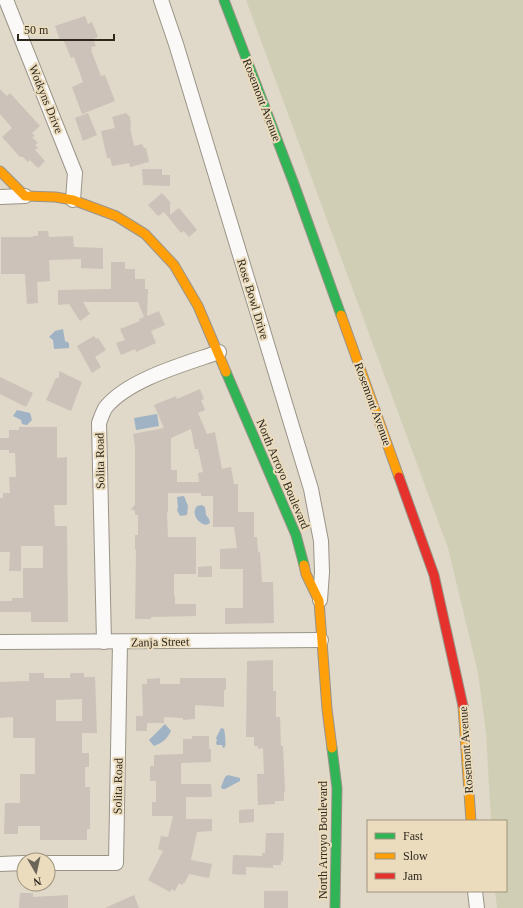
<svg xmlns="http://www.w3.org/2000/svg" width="523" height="908" font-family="'Times New Roman',serif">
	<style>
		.green { fill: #d0cfb6 }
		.water { fill: #9fb3c4 }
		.building { fill: #ccc2b9; fill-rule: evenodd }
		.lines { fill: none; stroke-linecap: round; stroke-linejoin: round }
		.street-casing { stroke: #9a9488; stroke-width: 16 }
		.fast-casing { stroke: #9a9488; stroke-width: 11 }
		.slow-casing { stroke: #9a9488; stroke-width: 11 }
		.jam-casing { stroke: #9a9488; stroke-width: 11 }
		.street { stroke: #faf9f7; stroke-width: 14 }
		.fast { stroke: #30b455; stroke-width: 9 }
		.slow { stroke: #ff9f0a; stroke-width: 9 }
		.jam { stroke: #e5322d; stroke-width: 9 }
		.labels { text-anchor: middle; stroke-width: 4; stroke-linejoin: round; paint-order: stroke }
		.street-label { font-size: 12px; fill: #2e281d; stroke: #ebdcbe }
	</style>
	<rect width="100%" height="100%" fill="#e0d8c8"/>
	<polygon class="green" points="246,0 523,0 523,908 497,908 495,891 506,891 506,821 491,821 486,733 478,673 448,548"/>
	<g class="water">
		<polygon points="63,329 65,341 69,343 69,348 54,349 53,340 49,337 55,331"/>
		<polygon points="17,410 30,413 32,420 27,425 22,424 21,420 13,416"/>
		<polygon points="157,414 159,426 136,430 134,418"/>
		<polygon points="184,496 188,506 187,515 180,516 177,510 178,507 177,497"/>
		<path d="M 202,505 L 205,507 L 206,515 L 209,519 L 210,523 L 206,525 C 197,523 191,513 197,506 Z"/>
		<path d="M 165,724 L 171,731 C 167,739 162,743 154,746 L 149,740 Z"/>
		<path d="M 221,728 L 224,729 C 225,732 226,744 225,747 L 223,748 L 222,745 L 217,745 L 216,743 L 217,740 L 216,738 Z"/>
		<polygon points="228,775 240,778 240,781 225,789 222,789 221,787 225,777"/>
	</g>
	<g class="building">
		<polygon points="85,16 88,24 92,22 98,37 93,39 96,46 91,47 92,50 91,50 101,76 105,75 115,101 82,114 72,87 83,82 74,57 71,58 63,39 60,40 55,26"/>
		<polygon points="0,89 7,96 10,93 40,126 32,133 35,136 32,137 38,143 35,145 38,148 35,150 45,161 38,168 30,160 28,162 23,157 20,157 2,137 12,128 0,114"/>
		<polygon points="88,113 97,135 83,141 75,118"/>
		<polygon points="126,113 130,117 131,127 130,127 134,146 142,144 144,148 146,148 149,162 130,167 129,163 112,166 110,158 107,158 101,131 115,128 112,117"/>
		<polygon points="142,169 162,169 162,175 170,175 170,186 143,185"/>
		<polygon points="162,193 170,202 170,215 179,208 197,230 189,237 184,231 181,233 164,212 158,216 148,205"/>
		<polygon points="38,231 48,231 49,237 73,236 74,247 103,248 103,269 81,268 81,259 49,260 50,281 37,282 38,303 27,304 25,274 1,274 1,237 33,237 33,236 38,236"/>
		<polygon points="111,262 125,262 125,269 135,269 135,279 145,279 145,289 148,289 147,316 159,311 165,325 151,331 156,343 136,352 135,349 121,355 116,343 125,340 120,329 140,321 139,319 144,317 138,302 83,302 90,314 80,321 69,304 58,305 58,290 111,289"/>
		<polygon points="94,336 96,339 98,338 106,350 95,357 101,367 92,373 77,346"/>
		<polygon points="59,371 82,382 71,411 46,400 56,378 59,378"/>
		<polygon points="0,377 33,393 26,407 0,394"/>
		<path d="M 200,389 L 204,399 L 201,400 L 205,410 L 198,413 L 207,434 L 215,432 L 222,469 L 231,467 L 234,484 L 238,484 L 238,512 L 254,512 L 254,537 L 257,537 L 258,552 L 260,552 L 262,582 L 273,582 L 274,623 L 225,624 L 225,608 L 243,608 L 243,569 L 220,569 L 220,549 L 237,548 L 234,527 L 213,527 L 213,496 L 201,496 L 201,493 L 168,493 L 168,512 L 167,512 L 168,537 L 196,537 L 196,574 L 174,574 L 174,596 L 175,596 L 175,604 L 196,604 L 196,616 L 151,617 L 151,619 L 135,619 L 136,550 L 135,550 L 135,535 L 138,535 L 138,515 L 135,515 L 135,511 L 131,509 L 135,505 L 135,446 L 133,434 L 164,428 L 154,405 L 176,396 L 177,399 ZM 191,429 L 195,449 L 198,449 L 203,472 L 198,473 L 199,482 L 177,482 L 177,470 L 171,470 L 171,438 Z"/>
		<polygon points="19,427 57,427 57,458 67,457 67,505 54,505 55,526 67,526 68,622 31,622 31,612 0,612 0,601 12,601 12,598 23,598 23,568 43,568 43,546 21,546 21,571 9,571 10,552 0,552 0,498 3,498 3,493 10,493 9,477 16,477 15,453 9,453 9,450 0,450 0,438 9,438 9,430 19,430"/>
		<polygon points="212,566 212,577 198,577 198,567"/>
		<polygon points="273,660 273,691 276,691 276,717 280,717 281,746 283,746 285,792 284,792 284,801 275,801 275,804 258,805 257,774 264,774 263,751 263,748 258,749 258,746 254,746 254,737 246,737 247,661"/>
		<path d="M 29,673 L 44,673 L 44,678 L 70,678 L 70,674 L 71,673 L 84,673 L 84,677 L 95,677 L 97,733 L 82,733 L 82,753 L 89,753 L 89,767 L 85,767 L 85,787 L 90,787 L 90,829 L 87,829 L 87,840 L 40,840 L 40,826 L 18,826 L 18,834 L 4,834 L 5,803 L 20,803 L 20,774 L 35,774 L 35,738 L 13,738 L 13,717 L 0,718 L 0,682 L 29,681 ZM 82,699 L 82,721 L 56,721 L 56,700 Z"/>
		<polygon points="160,678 160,684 180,684 180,678 226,678 226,690 224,690 224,707 195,705 195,719 183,720 183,718 164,717 164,723 147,723 147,731 136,731 136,716 143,716 142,684 147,684 147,679"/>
		<polygon points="192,736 209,736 209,749 211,749 211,762 181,763 181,784 211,784 212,797 186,797 186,819 212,819 212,831 197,832 191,860 212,864 209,878 189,874 184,884 183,883 182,885 179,883 175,891 172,889 170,892 148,880 163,851 158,849 161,836 168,837 173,816 152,816 152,802 156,802 156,781 150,781 150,766 154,766 154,755 183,754 183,739 192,739"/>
		<polygon points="254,809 254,822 239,823 239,810"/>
		<polygon points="266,833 284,833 283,862 281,861 281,865 273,865 273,868 246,867 246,875 232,874 233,855 262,856 262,853 265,853"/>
		<rect x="264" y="891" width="24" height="17"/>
		<polygon points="20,893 33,893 33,897 68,895 68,908 19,908"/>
		<polygon points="134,895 139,908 105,908"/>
	</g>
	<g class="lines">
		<g class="street-casing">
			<g id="street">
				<polyline points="6,0 75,173 73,200"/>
				<polyline points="161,0 176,44 311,489 321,541 322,572 320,600"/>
				<polyline points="0,197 25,196"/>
				<polyline points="0,642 321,640"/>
				<path d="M 104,642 L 99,423 C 101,418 103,411 106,407 C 129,379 185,364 219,352"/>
				<polyline points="48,863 116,863 120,642"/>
				<polyline points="0,864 24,863"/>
				<polyline points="475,891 477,908"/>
			</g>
		</g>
		<g class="fast-casing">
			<g id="fast">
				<polyline points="224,0 294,184 341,315"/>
				<polyline points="226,372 296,535 304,565"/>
				<polyline points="332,748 337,788 335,908"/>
			</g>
		</g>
		<g class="slow-casing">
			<g id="slow">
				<polyline points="0,171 25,196 55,197 73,200 116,216 145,234 174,265 198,306 226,372"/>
				<polyline points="341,315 399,477"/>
				<polyline points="304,565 306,574 319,601 327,709 332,748"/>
				<polyline points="463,706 471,821"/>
			</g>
		</g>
		<g class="jam-casing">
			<polyline id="jam" points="399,477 434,575 463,706"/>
		</g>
		<use href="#street" class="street"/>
		<use href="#fast" class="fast"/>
		<use href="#slow" class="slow"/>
		<use href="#jam" class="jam"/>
	</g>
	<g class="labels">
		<g class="street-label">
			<text transform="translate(46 99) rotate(68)" y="4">Wotkyns Drive</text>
			<text transform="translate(262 100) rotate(69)" y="4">Rosemont Avenue</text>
			<text transform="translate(253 299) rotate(73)" y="4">Rose Bowl Drive</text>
			<text transform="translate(373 404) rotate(70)" y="4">Rosemont Avenue</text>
			<text transform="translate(100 461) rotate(-91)" y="4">Solita Road</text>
			<text transform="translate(283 474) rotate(67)" y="4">North Arroyo Boulevard</text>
			<text transform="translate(160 642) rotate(-1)" y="4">Zanja Street</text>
			<text transform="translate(466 750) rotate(-94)" y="4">Rosemont Avenue</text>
			<text transform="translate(118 786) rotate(-89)" y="4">Solita Road</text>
			<text transform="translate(323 840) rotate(-90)" y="4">North Arroyo Boulevard</text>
		</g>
	</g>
	<rect x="367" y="820" width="140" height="72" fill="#ebdcbe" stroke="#9f947e"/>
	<rect x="375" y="833" width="20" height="6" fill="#30b455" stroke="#9f947e"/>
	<text x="403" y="840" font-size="12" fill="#2e281d">Fast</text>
	<rect x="375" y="853" width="20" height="6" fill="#ff9f0a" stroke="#9f947e"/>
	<text x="403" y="860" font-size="12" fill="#2e281d">Slow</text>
	<rect x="375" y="873" width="20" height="6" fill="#e5322d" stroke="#9f947e"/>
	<text x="403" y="880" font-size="12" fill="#2e281d">Jam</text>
	<g transform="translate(36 872) rotate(171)"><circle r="19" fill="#ebdcbe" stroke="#9f947e"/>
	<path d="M0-3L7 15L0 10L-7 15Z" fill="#6c6659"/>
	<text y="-6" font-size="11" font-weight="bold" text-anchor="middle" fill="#2e281d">N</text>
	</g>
	<path d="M18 34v6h96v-6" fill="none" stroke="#2e281d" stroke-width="2"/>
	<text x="24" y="34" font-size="12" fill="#2e281d" stroke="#ebdcbe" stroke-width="3" paint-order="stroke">50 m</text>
</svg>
